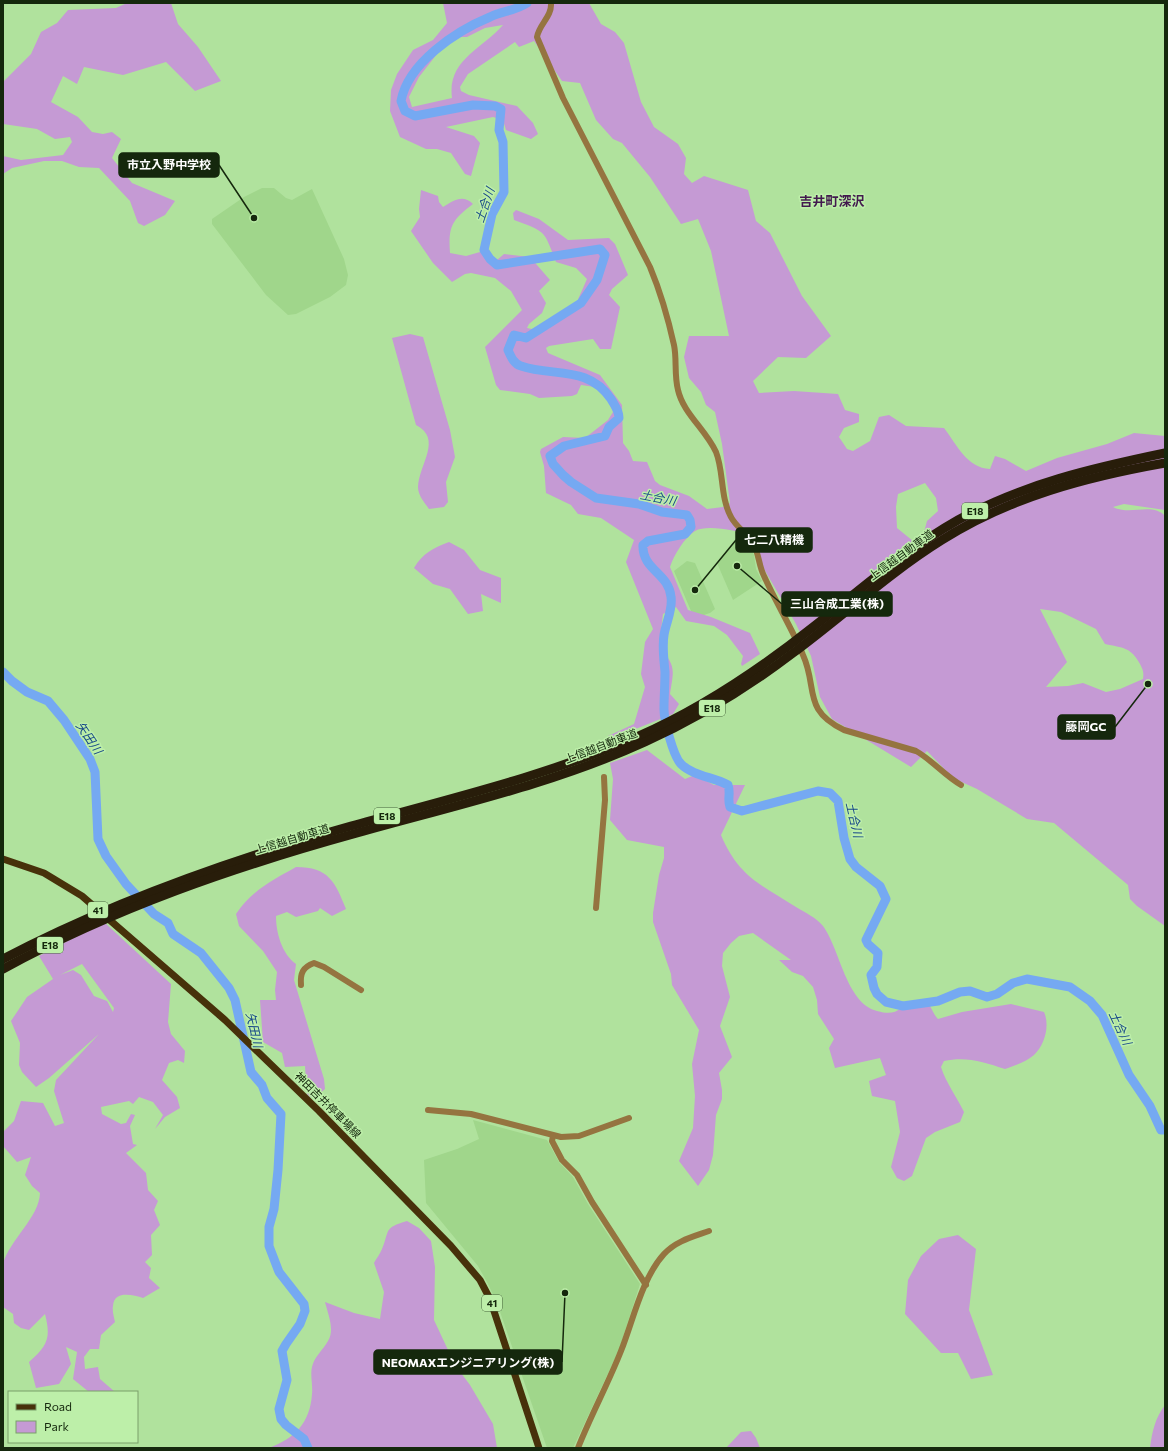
<svg xmlns="http://www.w3.org/2000/svg" width="1168" height="1451" font-family="Commissioner,'Noto Sans JP',sans-serif">
	<style>
		.built { fill: #a0d68b }
		.green { fill: #c59ad4; fill-rule: evenodd }
		.lines { fill: none; stroke-linecap: round; stroke-linejoin: round }
		.river { stroke: #75a9f2; stroke-width: 9 }
		.tertiary { stroke: #957440; stroke-width: 6 }
		.primary { stroke: #47310a; stroke-width: 7 }
		.motorway { stroke: #281d0a; stroke-width: 9 }
		.labels { text-anchor: middle; stroke-width: 3; stroke-linejoin: round; paint-order: stroke }
		.shield { fill: #bdefa9; stroke: #47643c; stroke-width: 1 }
		.shield-label { font-size: 10px; font-weight: bold; fill: #15280d }
		.street-label { font-size: 11px; fill: #15280d; stroke: #bdefa9 }
		.water-label { font-size: 12px; font-style: italic; fill: #164788; stroke: #bdefa9 }
		.quarter-label { font-size: 13px; font-weight: bold; fill: #421a4e; stroke: #bdefa9 }
		.leader { fill: none; stroke: #15280d; stroke-width: 1.5 }
		.callout-dot { fill: #15280d; stroke: #bdefa9; stroke-width: 1.5 }
		.callout { fill: #15280d; stroke: #15280d; stroke-width: 1.5 }
		.callout-label { font-size: 12px; text-anchor: middle; font-weight: bold; fill: #fff }
	</style>
	<rect width="100%" height="100%" fill="#b0e29d"/>
	<g class="built">
		<polygon points="262,188 274,188 286,198 292,200 312,189 344,259 348,275 346,285 330,297 296,314 288,315 266,295 212,224 212,219 244,197"/>
		<polygon points="740,534 745,539 754,555 756,569 762,581 733,600 717,563"/>
		<polygon points="687,561 695,563 715,609 710,613 694,618 674,571"/>
		<polygon points="473,1120 547,1140 559,1162 573,1177 588,1204 640,1284 619,1350 573,1448 547,1448 497,1303 488,1284 478,1266 426,1203 424,1160 457,1149 479,1139"/>
	</g>
	<g class="green">
		<polygon points="127,3 171,3 178,24 198,47 221,81 195,91 166,62 123,75 84,67 77,84 63,76 51,102 78,117 92,132 103,134 112,132 121,139 112,158 132,183 175,201 165,215 144,226 138,223 130,201 99,168 79,167 62,161 44,161 12,168 3,174 3,156 21,160 63,155 72,142 70,137 55,139 37,129 3,124 3,82 31,54 41,32 57,23 68,10 116,8"/>
		<path d="M 443,3 L 589,3 L 601,24 L 615,32 L 624,43 L 641,102 L 654,127 L 678,144 L 686,158 L 684,174 L 692,183 L 704,176 L 748,190 L 756,221 L 770,233 L 802,296 L 831,336 L 806,358 L 778,357 L 753,381 L 759,393 L 794,391 L 838,394 L 845,410 L 859,414 L 859,422 L 844,428 L 839,437 L 847,449 L 853,451 L 870,441 L 879,417 L 889,415 L 906,426 L 944,428 C 957,445 967,468 990,469 L 995,456 L 1005,459 L 1026,471 L 1057,458 L 1107,444 L 1134,433 L 1165,436 L 1165,510 L 1124,504 L 1113,507 C 1130,516 1152,502 1165,516 L 1165,926 L 1137,906 L 1130,899 L 1128,885 L 1054,823 L 1027,819 L 977,789 L 953,778 L 927,751 L 911,767 L 832,719 L 820,697 L 811,656 L 796,624 L 764,569 L 751,535 C 738,531 707,524 695,531 C 684,538 674,555 670,567 L 688,610 L 711,617 L 750,633 L 760,654 L 742,666 L 741,664 L 743,656 L 727,635 L 714,626 L 686,621 L 676,607 L 663,614 L 659,646 C 676,667 674,668 670,694 L 679,704 L 673,714 L 608,740 L 608,736 L 634,724 L 645,687 L 641,674 L 645,642 L 653,629 L 626,562 L 634,540 L 601,518 L 578,514 L 571,505 L 546,493 L 544,466 L 540,452 L 541,449 L 563,437 L 585,438 L 608,420 L 613,412 L 608,401 L 595,387 L 581,385 L 577,394 L 572,396 L 539,398 L 530,394 L 500,390 L 496,385 L 485,347 L 522,310 L 511,291 L 495,278 L 471,273 L 465,274 L 452,282 L 433,263 L 411,231 L 420,217 L 419,209 L 421,190 L 438,196 L 439,202 L 443,207 C 454,200 463,194 473,204 C 452,220 448,226 450,253 L 466,256 L 480,252 L 497,260 L 504,254 L 530,257 L 550,280 L 539,291 L 546,303 L 542,313 L 529,324 L 527,328 L 532,329 L 576,304 L 587,279 L 576,268 L 556,262 C 544,231 547,232 514,220 L 513,213 L 516,210 L 539,219 L 568,240 L 609,238 L 615,244 L 628,275 L 612,289 L 609,295 L 620,307 L 611,349 L 600,349 L 593,339 L 549,346 L 546,348 L 548,353 L 600,375 L 622,405 L 623,443 L 629,451 L 633,461 L 647,462 L 655,481 L 660,485 L 689,496 L 707,509 L 723,507 L 730,503 L 722,444 L 715,412 L 706,405 L 701,392 L 689,378 L 684,357 L 689,336 L 729,336 L 711,251 L 698,219 L 681,224 L 650,177 L 622,143 L 613,139 L 596,120 L 580,83 L 562,81 L 534,41 L 519,47 L 515,42 L 468,74 L 460,87 L 461,91 L 469,95 L 517,106 L 533,123 L 538,134 L 531,139 L 506,130 L 503,120 L 493,117 L 446,127 L 474,136 L 480,143 L 471,176 L 465,174 L 451,153 L 437,149 L 426,149 L 400,137 L 390,111 L 391,90 L 397,74 L 413,50 L 433,40 L 447,23 ZM 503,25 C 482,49 447,60 452,98 L 412,107 L 409,97 L 419,77 L 437,54 L 450,43 L 461,37 L 467,37 L 485,28 ZM 925,483 L 936,498 L 938,511 L 927,521 L 923,536 L 913,541 L 897,528 L 896,507 L 898,494 ZM 1040,609 L 1061,612 L 1096,629 L 1105,644 C 1123,648 1131,647 1140,664 C 1143,670 1144,672 1143,679 L 1120,689 L 1106,692 L 1083,683 L 1068,686 L 1046,687 L 1067,662 Z"/>
		<path d="M 410,334 L 423,337 L 450,430 L 455,457 L 446,482 L 448,502 L 444,507 L 429,509 C 424,502 418,495 418,487 C 419,464 443,439 416,425 L 392,338 Z"/>
		<path d="M 449,542 L 464,550 L 480,570 L 501,578 L 501,603 L 481,594 L 483,611 L 468,614 L 450,589 L 433,584 L 414,568 C 423,553 433,548 449,542 Z"/>
		<path d="M 647,750 L 685,779 L 695,775 L 714,785 L 745,785 L 721,835 C 738,876 761,885 796,907 C 806,913 815,917 823,926 C 840,949 846,1003 877,1011 C 898,1017 899,1007 913,1001 C 916,1000 921,1000 925,1000 C 932,1006 932,1013 938,1019 L 962,1012 L 1011,1004 L 1044,1012 C 1050,1025 1045,1045 1034,1055 C 1026,1062 1014,1066 1005,1069 C 984,1062 966,1056 944,1061 L 941,1067 C 946,1083 957,1097 964,1112 L 960,1122 L 935,1132 L 926,1138 L 912,1176 L 904,1181 L 897,1178 L 891,1167 L 900,1132 L 895,1101 L 872,1096 L 869,1081 L 886,1075 L 880,1058 L 835,1068 L 829,1048 L 834,1039 L 818,1014 L 817,1000 L 813,987 L 803,976 L 792,972 L 779,960 L 791,960 L 753,933 L 739,936 L 731,943 L 723,953 L 722,966 L 730,997 L 720,1026 L 732,1057 L 719,1073 L 722,1090 L 722,1099 L 716,1115 L 713,1155 L 709,1170 L 698,1186 L 679,1161 L 693,1128 L 695,1096 L 692,1064 L 699,1030 L 672,985 L 671,974 L 653,922 L 653,913 L 659,875 L 664,858 L 664,847 L 627,840 L 610,820 L 613,779 L 610,763 Z"/>
		<path d="M 296,867 C 329,867 335,882 346,909 L 332,916 L 320,908 L 318,911 L 296,917 L 287,912 L 276,916 C 276,933 282,954 296,964 L 294,980 L 324,1079 L 325,1089 L 319,1094 L 310,1097 L 307,1094 L 305,1066 L 285,1067 L 282,1053 L 263,1042 L 260,1000 L 276,1000 L 275,990 L 277,972 L 263,951 L 239,926 L 236,914 C 251,891 273,880 296,867 Z"/>
		<path d="M 104,922 L 171,984 L 168,1022 L 171,1034 L 185,1051 L 184,1063 L 178,1060 L 169,1063 L 162,1080 L 177,1097 L 180,1108 L 165,1117 L 155,1129 L 163,1115 L 153,1102 L 139,1097 L 133,1104 L 129,1101 L 101,1107 L 102,1114 L 121,1124 L 126,1123 L 131,1114 L 135,1115 L 130,1126 L 133,1144 L 137,1145 L 126,1153 L 146,1173 L 148,1190 L 158,1201 L 154,1210 L 160,1225 L 151,1235 L 152,1255 L 145,1262 L 151,1268 L 149,1278 L 160,1288 L 143,1298 C 133,1295 114,1290 113,1306 C 112,1311 114,1317 115,1322 L 101,1335 L 99,1349 L 90,1349 L 84,1357 L 85,1369 L 98,1367 L 100,1379 L 115,1392 L 89,1392 L 73,1379 L 77,1352 L 66,1347 L 71,1364 L 59,1384 L 36,1388 L 29,1362 C 48,1345 51,1338 45,1314 L 29,1330 L 21,1328 L 14,1323 L 13,1314 L 3,1307 C 3,1295 0,1274 3,1264 C 10,1239 39,1218 40,1193 L 32,1186 L 25,1175 L 31,1157 L 17,1162 L 3,1146 L 3,1132 L 14,1121 L 21,1101 L 43,1103 L 55,1126 L 64,1123 L 54,1091 L 56,1080 L 99,1034 L 49,1078 L 36,1087 L 22,1072 L 19,1065 L 20,1043 L 11,1021 L 27,997 L 53,979 L 39,956 ZM 82,964 L 114,1008 L 113,1012 L 107,1001 L 94,996 L 81,975 L 73,970 L 60,975 Z"/>
		<path d="M 407,1221 L 419,1228 L 431,1241 L 435,1267 L 434,1320 L 455,1365 L 470,1385 L 493,1424 L 497,1448 L 269,1448 C 295,1438 310,1423 312,1394 C 313,1386 310,1375 312,1367 C 314,1357 323,1350 328,1341 C 335,1330 328,1314 325,1302 L 354,1313 L 380,1319 L 384,1292 L 374,1263 C 376,1259 380,1254 382,1249 C 390,1230 383,1228 407,1221 Z"/>
		<polygon points="958,1235 976,1249 969,1310 993,1375 971,1379 958,1353 941,1353 905,1314 908,1280 921,1256 939,1239"/>
		<path d="M 1165,1405 L 1165,1448 L 1150,1448 C 1152,1432 1155,1418 1165,1405 Z"/>
		<polygon points="751,1431 756,1438 760,1448 726,1448 741,1432"/>
	</g>
	<g class="lines">
		<g class="river">
			<path d="M 527,3 C 515,11 502,11 490,17 C 456,31 408,63 401,101 L 405,111 L 415,116 L 473,105 L 495,106 L 501,109 L 499,130 L 503,142 L 504,192 L 492,214 L 484,250 L 490,259 L 497,265 L 600,249 L 605,255 L 597,280 L 581,303 L 526,338 L 514,335 L 508,350 C 511,357 514,364 521,366 C 553,377 588,365 611,399 C 615,406 619,410 619,418 L 609,427 L 605,436 L 564,446 L 550,456 L 553,464 L 563,475 L 571,482 L 596,498 L 639,504 L 662,512 L 687,515 L 690,520 L 691,527 L 685,534 L 648,541 L 643,545 C 642,570 669,573 671,597 C 673,610 666,622 664,635 C 662,647 664,660 665,672 C 665,684 664,697 664,709 C 664,720 673,756 681,764 C 693,776 714,777 728,785 C 731,794 727,799 730,807 L 742,811 L 818,791 L 830,793 L 838,801 L 844,838 L 850,859 L 856,867 L 880,886 L 886,899 L 866,940 L 868,944 L 878,953 L 877,967 L 871,975 L 874,988 L 877,994 L 886,1002 L 903,1006 L 938,1001 L 960,992 L 970,991 L 987,997 L 997,994 L 1013,983 L 1027,979 L 1070,987 L 1090,1001 L 1102,1015 L 1129,1075 L 1150,1106 L 1161,1130 L 1165,1130"/>
			<polyline points="3,672 12,681 27,692 48,701 64,720 90,759 95,772 98,839 106,856 126,884 154,914 168,923 173,934 201,953 229,988 235,1000 251,1072 262,1085 267,1098 281,1114 278,1170 274,1209 269,1227 269,1246 279,1272 304,1304 305,1311 300,1324 286,1344 282,1351 287,1380 279,1409 281,1419 286,1425 304,1439 308,1448"/>
		</g>
		<g class="tertiary">
			<path d="M 551,3 C 552,17 539,24 537,37 L 563,98 L 650,267 C 660,291 668,318 674,345 C 677,359 674,375 678,390 C 683,413 706,430 716,452 C 724,472 720,497 731,517 C 736,527 748,534 754,545 C 759,555 759,566 764,576 C 776,603 792,628 803,655 C 818,688 802,710 844,730 L 916,751 C 932,760 944,775 961,785"/>
			<polyline points="596,908 605,800 604,777"/>
			<path d="M 301,985 C 300,973 303,967 314,963 L 324,967 L 361,990"/>
			<polyline points="428,1110 471,1114 561,1137 579,1136 629,1118"/>
			<polyline points="553,1136 552,1141 562,1160 577,1175 592,1202 646,1285"/>
			<path d="M 578,1448 C 591,1415 608,1384 621,1351 C 633,1321 642,1278 664,1254 C 676,1241 692,1237 709,1231"/>
		</g>
		<polyline class="primary" points="3,859 44,873 82,896 225,1020 319,1111 451,1246 480,1280 490,1299 539,1448"/>
		<g class="motorway">
			<path d="M 3,959 C 114,901 230,860 351,826 C 448,799 546,776 639,736 C 702,708 759,670 813,627 C 860,590 905,550 958,520 C 1023,484 1093,468 1165,453"/>
			<path d="M 3,969 C 115,908 234,867 357,833 C 453,806 553,784 645,742 C 698,718 747,688 793,653 C 843,616 889,573 942,540 C 1010,497 1086,477 1165,463"/>
		</g>
	</g>
	<g class="labels">
		<g class="shield">
			<rect x="962" y="503" width="26" height="16" rx="3"/>
			<rect x="699" y="700" width="26" height="16" rx="3"/>
			<rect x="374" y="808" width="26" height="16" rx="3"/>
			<rect x="88" y="902" width="20" height="16" rx="3"/>
			<rect x="37" y="937" width="26" height="16" rx="3"/>
			<rect x="482" y="1295" width="20" height="16" rx="3"/>
		</g>
		<g class="shield-label">
			<text x="975" y="515">E18</text>
			<text x="712" y="712">E18</text>
			<text x="387" y="820">E18</text>
			<text x="98" y="914">41</text>
			<text x="50" y="949">E18</text>
			<text x="492" y="1307">41</text>
		</g>
		<g class="street-label">
			<text transform="translate(901 555) rotate(-36)" y="4">上信越自動車道</text>
			<text transform="translate(601 746) rotate(-21)" y="4">上信越自動車道</text>
			<text transform="translate(292 839) rotate(-17)" y="4">上信越自動車道</text>
			<text transform="translate(328 1105) rotate(45)" y="4">神田吉井停車場線</text>
		</g>
		<g class="water-label">
			<text transform="translate(485 205) rotate(-71)" y="4">土合川</text>
			<text transform="translate(658 498) rotate(11)" y="4">土合川</text>
			<text transform="translate(89 738) rotate(56)" y="4">矢田川</text>
			<text transform="translate(854 820) rotate(77)" y="4">土合川</text>
			<text transform="translate(1120 1028) rotate(65)" y="4">土合川</text>
			<text transform="translate(254 1030) rotate(77)" y="4">矢田川</text>
		</g>
		<g class="quarter-label">
			<text x="832" y="206">吉井町深沢</text>
		</g>
	</g>
	<path class="leader" d="M254 218L219 165M695 590L736 540M737 566L782 604M1148 684L1115 727M565 1293L562 1362"/>
	<g class="callout-dot">
		<circle cx="254" cy="218" r="4"/>
		<circle cx="695" cy="590" r="4"/>
		<circle cx="737" cy="566" r="4"/>
		<circle cx="1148" cy="684" r="4"/>
		<circle cx="565" cy="1293" r="4"/>
	</g>
	<g class="callout">
		<rect x="119" y="153" width="100" height="24" rx="4"/>
		<rect x="736" y="528" width="76" height="24" rx="4"/>
		<rect x="782" y="592" width="110" height="24" rx="4"/>
		<rect x="1058" y="715" width="57" height="24" rx="4"/>
		<rect x="374" y="1350" width="188" height="24" rx="4"/>
	</g>
	<g class="callout-label">
		<text x="169" y="169">市立入野中学校</text>
		<text x="774" y="544">七二八精機</text>
		<text x="837" y="608">三山合成工業(株)</text>
		<text x="1086" y="731">藤岡GC</text>
		<text x="468" y="1367">NEOMAXエンジニアリング(株)</text>
	</g>
	<rect width="1168" height="1451" fill="none" stroke="#15280d" stroke-width="8"/>
	<rect x="8" y="1391" width="130" height="52" fill="#bdefa9" stroke="#7a9f6b"/>
	<rect x="16" y="1404" width="20" height="6" fill="#47310a" stroke="#7a9f6b"/>
	<text x="44" y="1411" font-size="12" fill="#15280d">Road</text>
	<rect x="16" y="1421" width="20" height="12" fill="#c59ad4" stroke="#7a9f6b"/>
	<text x="44" y="1431" font-size="12" fill="#15280d">Park</text>
</svg>
